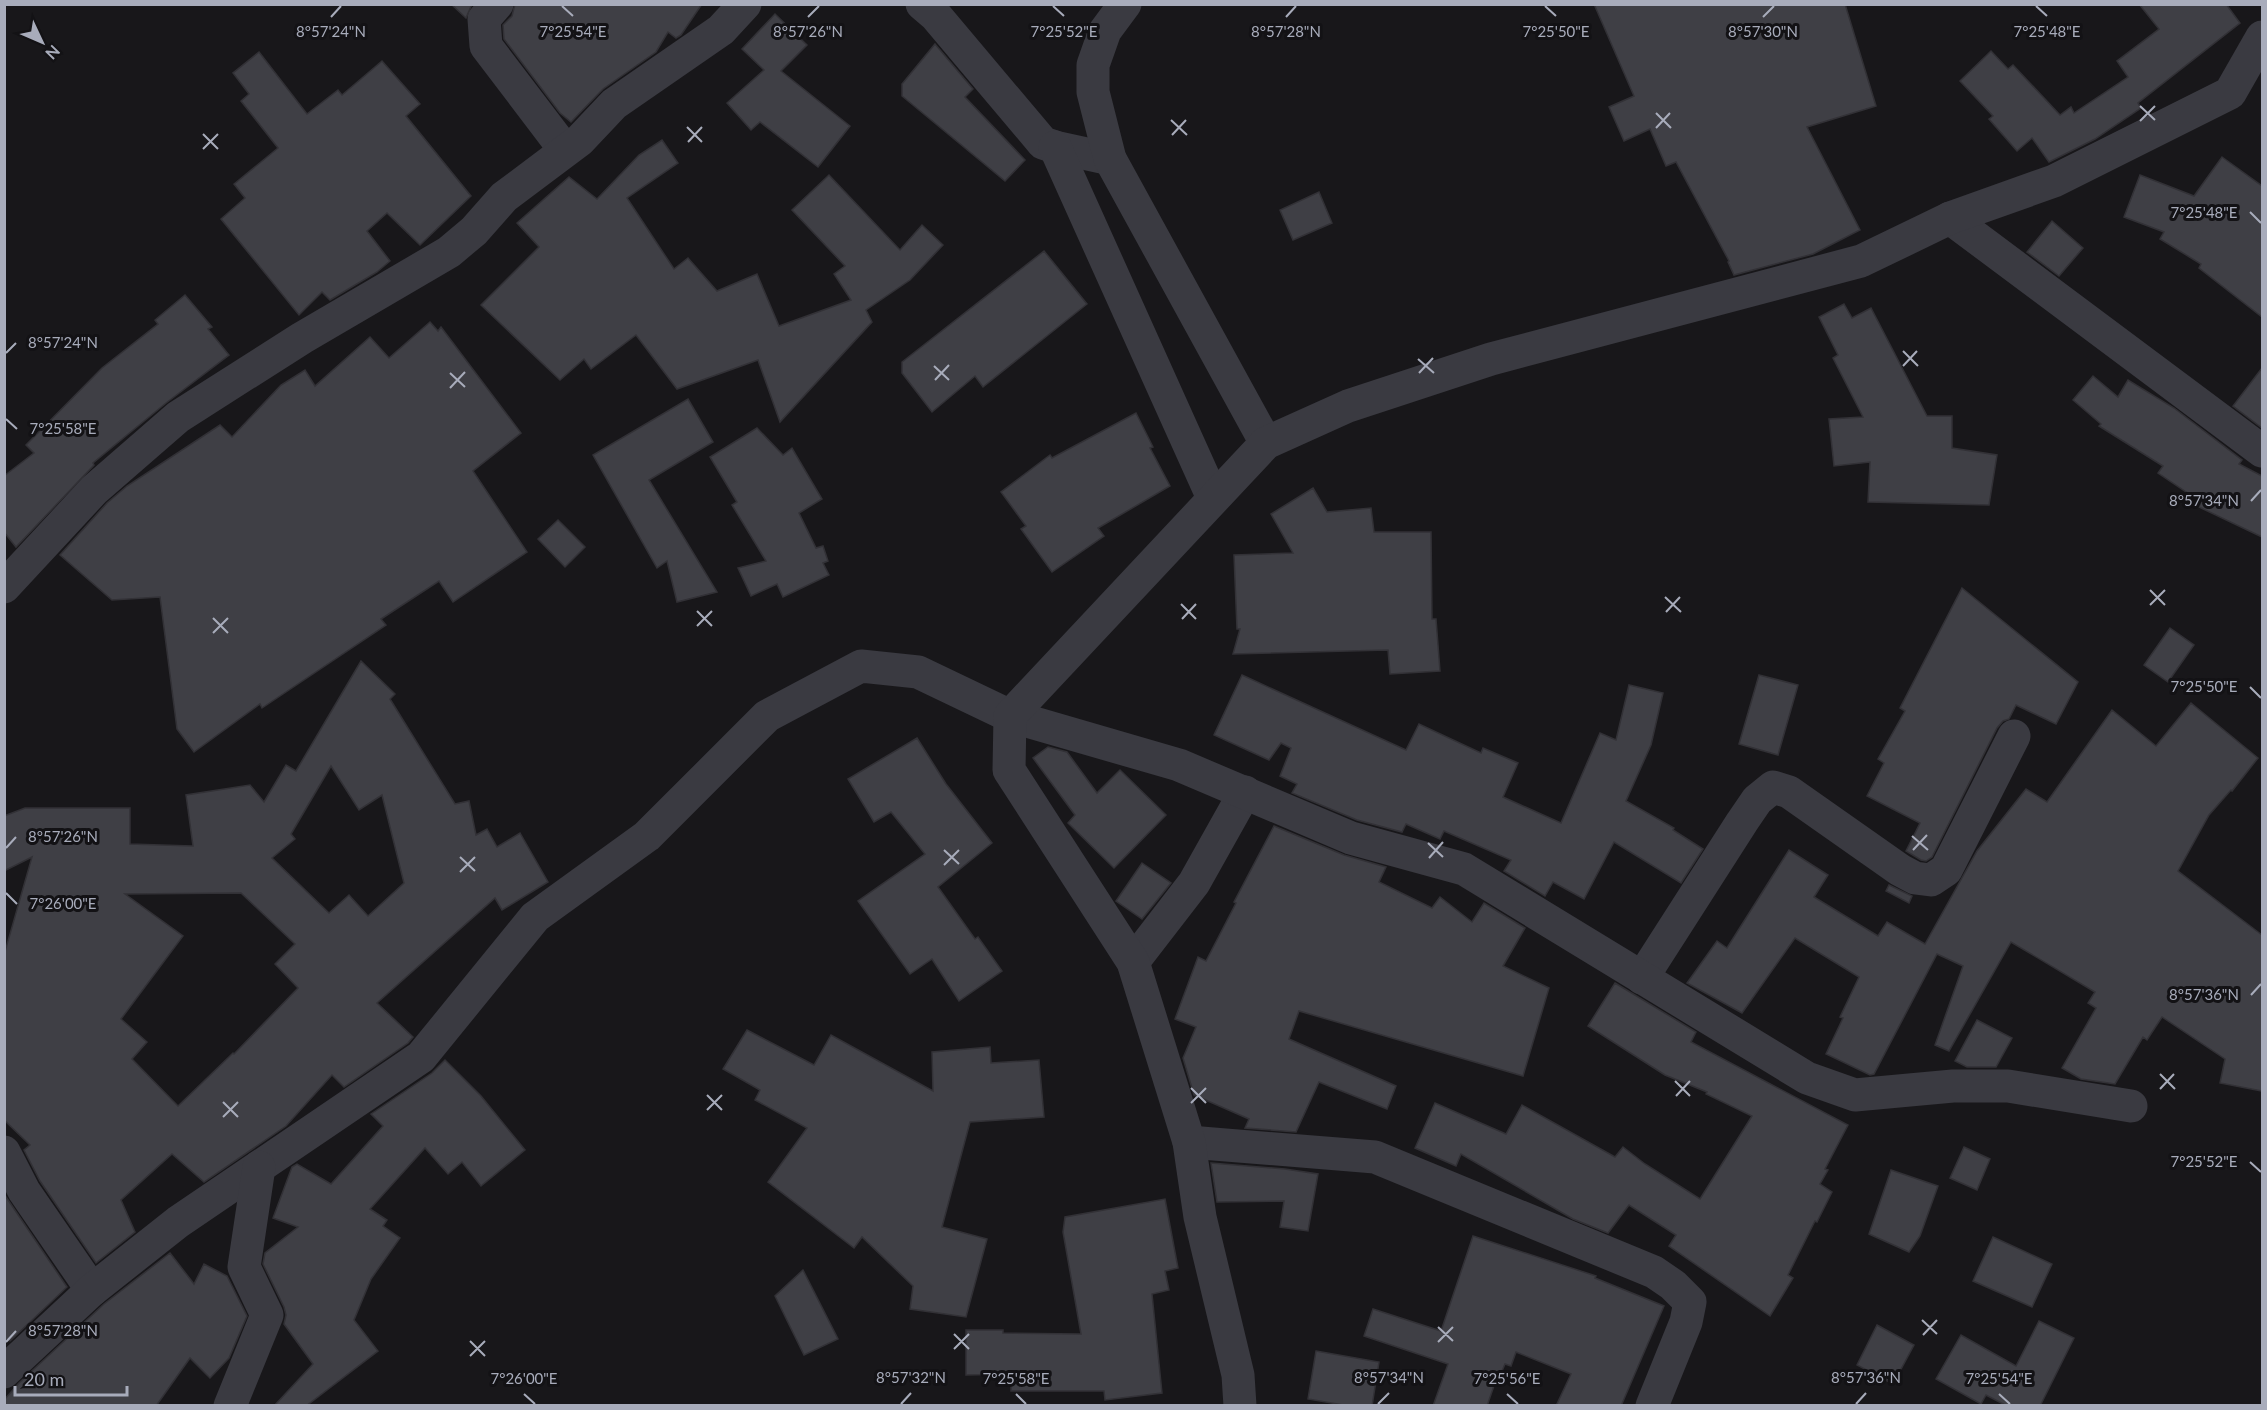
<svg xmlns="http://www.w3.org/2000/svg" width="2267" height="1410" font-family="Lato,sans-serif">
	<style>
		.building { fill: #3f3f45; stroke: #323136; stroke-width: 1.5; fill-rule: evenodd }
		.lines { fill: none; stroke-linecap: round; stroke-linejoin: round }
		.minor { stroke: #3a3a41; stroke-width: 33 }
		.ticks { fill: none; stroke: #a8acbb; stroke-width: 2 }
		.ticks-label { font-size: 15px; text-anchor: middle; fill: #a8acbb; stroke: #131215; stroke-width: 6; stroke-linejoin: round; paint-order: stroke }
	</style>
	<rect width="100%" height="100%" fill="#18171a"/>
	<g class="building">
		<polygon points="451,4 472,4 466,18"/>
		<polygon points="515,4 702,4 681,35 676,38 668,32 656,52 603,89 571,122 560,113 504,39 503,25 512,16"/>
		<polygon points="1594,4 1845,4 1876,106 1807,127 1860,230 1813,254 1734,275 1728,262 1729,261 1676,162 1666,166 1650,129 1624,141 1609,107 1634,96"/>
		<polygon points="2139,4 2226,4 2240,23 2138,103 2141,108 2095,139 2049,162 2032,138 2017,151 1989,119 1993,116 1960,81 1991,51 2008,69 2013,65 2060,115 2071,107 2074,113 2128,77 2117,61 2159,29"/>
		<polygon points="775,14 807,45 781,71 850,126 818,167 760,122 751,130 727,103 764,70 742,49"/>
		<polygon points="935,44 973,89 965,97 1025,160 1005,181 902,96 902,84"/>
		<polygon points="259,52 307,114 338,90 342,95 382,61 420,104 406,116 471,196 420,245 387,213 367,231 390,261 377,272 330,300 322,292 299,315 221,219 245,198 234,184 278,148 241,101 249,94 233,73"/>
		<polygon points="662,140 678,163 627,198 674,269 688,258 717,291 757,274 779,326 851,300 834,274 845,266 792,210 829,175 900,250 922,225 943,245 910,280 866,310 872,322 780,422 758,360 677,389 636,335 591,369 584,359 560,380 481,305 539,247 517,223 569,177 597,199 639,155"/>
		<polygon points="2222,157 2262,186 2262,317 2199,268 2201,264 2160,239 2164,232 2124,217 2140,175 2194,196"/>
		<polygon points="1319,192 1332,223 1293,240 1280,210"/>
		<polygon points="2052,221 2083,248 2059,276 2027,252"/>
		<polygon points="1044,251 1087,304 983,387 975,376 932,412 902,373 902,362"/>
		<polygon points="185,295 212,327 208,329 229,355 166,403 93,463 94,465 16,547 4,532 4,476 34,453 26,445 102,368 158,324 155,320"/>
		<polygon points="1844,304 1852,318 1871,308 1927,416 1952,416 1952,448 1997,455 1989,505 1868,502 1870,462 1834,466 1829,419 1863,417 1833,358 1838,355 1819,317"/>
		<polygon points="430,322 438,331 441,327 521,433 473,471 527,552 453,602 439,581 381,619 386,625 262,708 260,704 194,752 177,729 160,597 112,600 60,555 107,503 127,486 220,425 232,437 281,385 305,370 315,386 370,337 389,358"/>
		<polygon points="2262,368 2262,428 2233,406"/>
		<polygon points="2093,376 2118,397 2128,380 2174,408 2242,460 2239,464 2262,476 2262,537 2199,507 2201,502 2158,473 2163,466 2099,426 2101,424 2073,400"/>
		<polygon points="688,399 713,442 649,480 717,592 677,602 667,561 657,568 593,455"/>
		<polygon points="1136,413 1153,447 1150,448 1170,486 1098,528 1104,536 1052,572 1021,529 1026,526 1001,492 1050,455 1052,458"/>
		<polygon points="757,428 783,455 792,448 822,499 799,513 816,548 823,546 828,561 823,563 829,575 783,597 777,584 751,596 738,568 766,561 732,505 737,502 710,457"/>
		<polygon points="1313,488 1327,512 1371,508 1374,532 1431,532 1432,619 1436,619 1440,671 1390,674 1388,650 1233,654 1240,629 1237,629 1234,555 1293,553 1271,514"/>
		<polygon points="558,520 585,547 565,567 538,539"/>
		<polygon points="1962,588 2078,682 2056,724 2016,705 2009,719 2003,721 1997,728 1932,857 1926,861 1921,860 1906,851 1920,823 1867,796 1884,763 1878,759 1905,711 1900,708"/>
		<polygon points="2170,628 2194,645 2168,682 2144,665"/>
		<path d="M 361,661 L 395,694 L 390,699 L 455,804 L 469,801 L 476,835 L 487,829 L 497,847 L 520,833 L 548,882 L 502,910 L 495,898 L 377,1003 L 413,1037 L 408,1043 L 344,1087 L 332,1075 L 286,1126 L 204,1182 L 172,1154 L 121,1200 L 135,1232 L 96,1263 L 40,1181 L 24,1150 L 30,1145 L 4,1120 L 4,955 L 32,857 L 4,871 L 4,816 L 25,808 L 130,808 L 130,844 L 193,846 L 186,795 L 250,785 L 264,802 L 286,765 L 296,771 ZM 331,766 L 359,810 L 382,795 L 404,883 L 368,916 L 349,895 L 329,913 L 272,858 L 295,839 L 291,834 ZM 241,893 L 295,944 L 275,964 L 298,988 L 234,1054 L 233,1053 L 178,1106 L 132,1059 L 147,1042 L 121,1019 L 183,936 L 125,894 Z"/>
		<polygon points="1242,675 1406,750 1419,724 1481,753 1483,748 1518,763 1503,797 1561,823 1600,733 1616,740 1629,685 1663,693 1651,745 1626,801 1674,828 1673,830 1703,849 1681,883 1614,842 1584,899 1553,882 1545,896 1504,871 1511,860 1444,831 1440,839 1406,824 1402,832 1357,820 1292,793 1297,784 1280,776 1291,748 1281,743 1269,760 1214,735"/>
		<polygon points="1759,675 1798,685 1778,755 1739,744"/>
		<polygon points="2191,703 2258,758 2232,791 2231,790 2209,815 2178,871 2262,935 2262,1091 2220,1083 2225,1059 2162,1017 2147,1040 2143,1037 2115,1084 2081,1079 2062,1068 2096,1008 2088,1003 2095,992 2011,942 1949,1051 1935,1045 1963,966 1937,954 1874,1074 1870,1075 1826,1054 1843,1018 1840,1017 1859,977 1795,938 1742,1013 1687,983 1717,941 1727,948 1789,850 1828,875 1814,897 1878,936 1887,922 1925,944 1977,851 2026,789 2047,802 2112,710 2156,746"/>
		<polygon points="917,738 946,784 992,843 938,887 975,939 978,937 1002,971 959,1001 932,959 910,974 858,901 925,854 891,812 874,822 848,779"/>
		<polygon points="1048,747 1067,752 1097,793 1120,770 1166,815 1114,868 1068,823 1075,815 1033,758"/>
		<polygon points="1274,826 1344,855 1386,867 1379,882 1432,908 1440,897 1472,922 1484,903 1525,928 1503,966 1549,988 1523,1076 1299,1011 1289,1039 1396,1086 1387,1109 1319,1082 1296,1132 1245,1128 1249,1119 1194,1095 1183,1058 1196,1027 1175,1019 1198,957 1206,961 1236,903 1234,902"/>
		<polygon points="1142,863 1171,883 1142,919 1116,901"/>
		<polygon points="1889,885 1912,896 1909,903 1886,891"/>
		<polygon points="1615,983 1696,1032 1691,1042 1848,1125 1825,1169 1828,1170 1820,1184 1832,1192 1817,1222 1815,1221 1788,1275 1793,1278 1770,1316 1669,1246 1676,1235 1629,1205 1608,1233 1573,1219 1461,1154 1456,1166 1415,1148 1435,1103 1506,1134 1522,1105 1615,1157 1623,1147 1645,1164 1700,1199 1752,1116 1706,1094 1707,1092 1665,1075 1588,1026"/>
		<polygon points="1977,1020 2012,1038 1996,1067 1967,1067 1955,1061"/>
		<polygon points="747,1030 814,1065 831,1035 933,1091 932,1052 990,1047 991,1063 1039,1060 1044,1117 970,1122 942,1227 987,1239 966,1317 910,1309 913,1286 862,1237 854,1248 768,1182 807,1128 755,1100 760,1090 723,1069"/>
		<polygon points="445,1060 481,1096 525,1150 481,1186 462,1162 448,1174 425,1148 370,1209 387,1220 383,1226 400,1238 371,1279 354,1320 378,1351 306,1406 274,1406 313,1364 284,1324 286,1315 284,1307 263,1264 265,1253 298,1227 273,1218 292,1167 297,1164 331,1184 383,1126 371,1114 432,1073"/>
		<polygon points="1964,1147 1990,1159 1977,1190 1950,1178"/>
		<polygon points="1211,1163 1285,1169 1318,1174 1308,1231 1280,1227 1284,1201 1217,1202"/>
		<polygon points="1891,1170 1938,1186 1920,1236 1909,1252 1869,1234"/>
		<polygon points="4,1194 67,1287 10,1341 4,1339"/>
		<polygon points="1165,1199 1178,1268 1165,1271 1169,1290 1152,1294 1162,1393 1105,1400 1104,1391 1011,1391 1011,1374 966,1375 966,1330 1003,1330 1003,1333 1081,1334 1063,1232 1065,1217"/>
		<polygon points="1473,1236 1596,1276 1595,1278 1664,1306 1621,1406 1556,1406 1571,1374 1516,1352 1511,1366 1505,1364 1499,1378 1497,1377 1487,1406 1433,1406 1448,1364 1364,1336 1373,1309 1441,1331"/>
		<polygon points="1993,1237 2052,1264 2032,1307 1973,1281"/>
		<polygon points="170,1253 194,1284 204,1264 227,1276 247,1316 229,1358 210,1378 190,1358 156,1406 4,1406 4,1400 19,1383 104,1304"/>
		<polygon points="803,1270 838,1339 804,1355 775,1296"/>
		<polygon points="2039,1321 2074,1338 2040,1406 2007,1406 1986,1395 1981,1404 1936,1379 1961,1335 2016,1366"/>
		<polygon points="1877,1325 1914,1345 1893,1384 1857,1365"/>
		<polygon points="1316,1351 1379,1362 1372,1406 1349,1406 1308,1399"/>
	</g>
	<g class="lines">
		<g class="minor">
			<polyline points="497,4 484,19 486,46 565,150"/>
			<polyline points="922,4 936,16 1043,143 1055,147 1110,159"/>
			<polyline points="1125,4 1105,31 1093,65 1093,92 1110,159 1266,443"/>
			<polyline points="1055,147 1213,498"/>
			<polyline points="1950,218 2262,451"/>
			<polyline points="4,587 94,490 178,417 302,338 449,252 474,231 504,197 580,140 614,104 721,30 745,4"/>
			<polyline points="1133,962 1194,883 1245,792"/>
			<polyline points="1642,978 1742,822 1757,800 1773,787 1789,792 1900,870 1915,878 1931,880 1946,870 2014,736"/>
			<polyline points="1189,1142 1375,1157 1654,1272 1673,1285 1690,1302 1686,1322 1652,1406"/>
			<polyline points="4,1152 24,1191 92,1290"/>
			<polyline points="4,1372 92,1290 178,1222 421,1057 535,917 647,836 767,716 861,666 918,672 1010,716 1179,765 1351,838 1464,869 1807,1078 1855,1095 1953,1086 2008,1086 2131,1106"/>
			<polyline points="230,1406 267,1315 244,1267 259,1167"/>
			<polyline points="1240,1406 1238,1375 1200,1217 1189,1142 1133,962 1009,770 1010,716 1266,443 1348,406 1491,359 1861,261 1950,218 2054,181 2230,93 2262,37"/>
		</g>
	</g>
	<path class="ticks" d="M 562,6 L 573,16M 1053,6 L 1064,16M 1545,6 L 1556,16M 2036,6 L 2047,16M 331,17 L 341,6M 808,17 L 819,6M 1286,17 L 1296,6M 1763,17 L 1774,6M 2140,106 L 2155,120M 1656,113 L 1671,128M 1171,120 L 1187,135M 2140,121 L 2155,106M 687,127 L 702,142M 1656,128 L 1670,113M 203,134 L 218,149M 1172,135 L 1186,120M 688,142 L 702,127M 203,149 L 218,134M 2250,212 L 2261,223M 1903,351 L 1918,366M 6,353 L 16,343M 1418,359 L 1434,373M 934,366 L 949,380M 1903,366 L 1917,351M 450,373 L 465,387M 1419,373 L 1433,358M 935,380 L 949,365M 450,388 L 465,372M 6,419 L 17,429M 2251,501 L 2261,490M 2150,590 L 2165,605M 1665,597 L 1681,612M 1181,604 L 1196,619M 2150,605 L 2165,590M 697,611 L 712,626M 1666,612 L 1680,597M 213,618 L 228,633M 1182,619 L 1196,604M 697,626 L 712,611M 213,633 L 228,618M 2250,687 L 2261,698M 1912,836 L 1928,850M 1428,843 L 1443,857M 6,848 L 16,837M 944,850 L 959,864M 1913,850 L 1927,835M 460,857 L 475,871M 1429,858 L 1443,842M 944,865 L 959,850M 460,872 L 475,857M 6,893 L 17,904M 2251,995 L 2261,984M 2160,1074 L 2175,1089M 1675,1081 L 1690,1096M 1191,1088 L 1206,1103M 2160,1089 L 2174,1074M 707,1095 L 722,1110M 1676,1096 L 1690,1081M 223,1102 L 238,1117M 1191,1103 L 1206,1088M 707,1110 L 722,1095M 223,1117 L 238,1102M 2250,1162 L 2261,1172M 1922,1320 L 1937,1334M 1438,1327 L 1453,1341M 954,1334 L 969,1349M 1923,1335 L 1937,1320M 470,1341 L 485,1356M 6,1342 L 16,1331M 1438,1342 L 1453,1327M 954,1349 L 969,1334M 470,1356 L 485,1341M 524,1394 L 535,1404M 1016,1394 L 1026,1404M 1507,1394 L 1518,1404M 1999,1394 L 2010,1404M 901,1404 L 911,1393M 1378,1404 L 1389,1393M 1856,1404 L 1866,1393"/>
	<g class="ticks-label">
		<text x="573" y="37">7°25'54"E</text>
		<text x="1064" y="37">7°25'52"E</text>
		<text x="1556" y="37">7°25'50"E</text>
		<text x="2047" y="37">7°25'48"E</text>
		<text x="331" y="37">8°57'24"N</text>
		<text x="808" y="37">8°57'26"N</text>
		<text x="1286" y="37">8°57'28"N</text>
		<text x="1763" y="37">8°57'30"N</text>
		<text x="2204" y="218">7°25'48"E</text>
		<text x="63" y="348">8°57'24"N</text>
		<text x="63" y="434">7°25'58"E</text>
		<text x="2204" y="506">8°57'34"N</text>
		<text x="2204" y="692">7°25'50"E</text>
		<text x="63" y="842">8°57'26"N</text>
		<text x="63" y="909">7°26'00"E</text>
		<text x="2204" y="1000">8°57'36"N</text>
		<text x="2204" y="1167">7°25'52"E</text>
		<text x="63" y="1336">8°57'28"N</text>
		<text x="911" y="1383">8°57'32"N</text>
		<text x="1389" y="1383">8°57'34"N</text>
		<text x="1866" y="1383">8°57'36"N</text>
		<text x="524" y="1384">7°26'00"E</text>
		<text x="1016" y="1384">7°25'58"E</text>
		<text x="1507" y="1384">7°25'56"E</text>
		<text x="1999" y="1384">7°25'54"E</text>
	</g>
	<rect width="2267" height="1410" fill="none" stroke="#a8acbb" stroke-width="12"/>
	<g transform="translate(42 42) rotate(134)" stroke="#131215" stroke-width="4.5" paint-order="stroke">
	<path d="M0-4.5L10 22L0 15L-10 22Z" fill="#a8acbb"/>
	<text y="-9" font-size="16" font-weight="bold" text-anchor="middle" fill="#a8acbb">N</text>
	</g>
	<path d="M15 1386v9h112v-9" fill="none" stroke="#a8acbb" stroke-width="3"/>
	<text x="24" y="1386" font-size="18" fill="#a8acbb" stroke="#131215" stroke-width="4.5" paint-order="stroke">20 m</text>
</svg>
